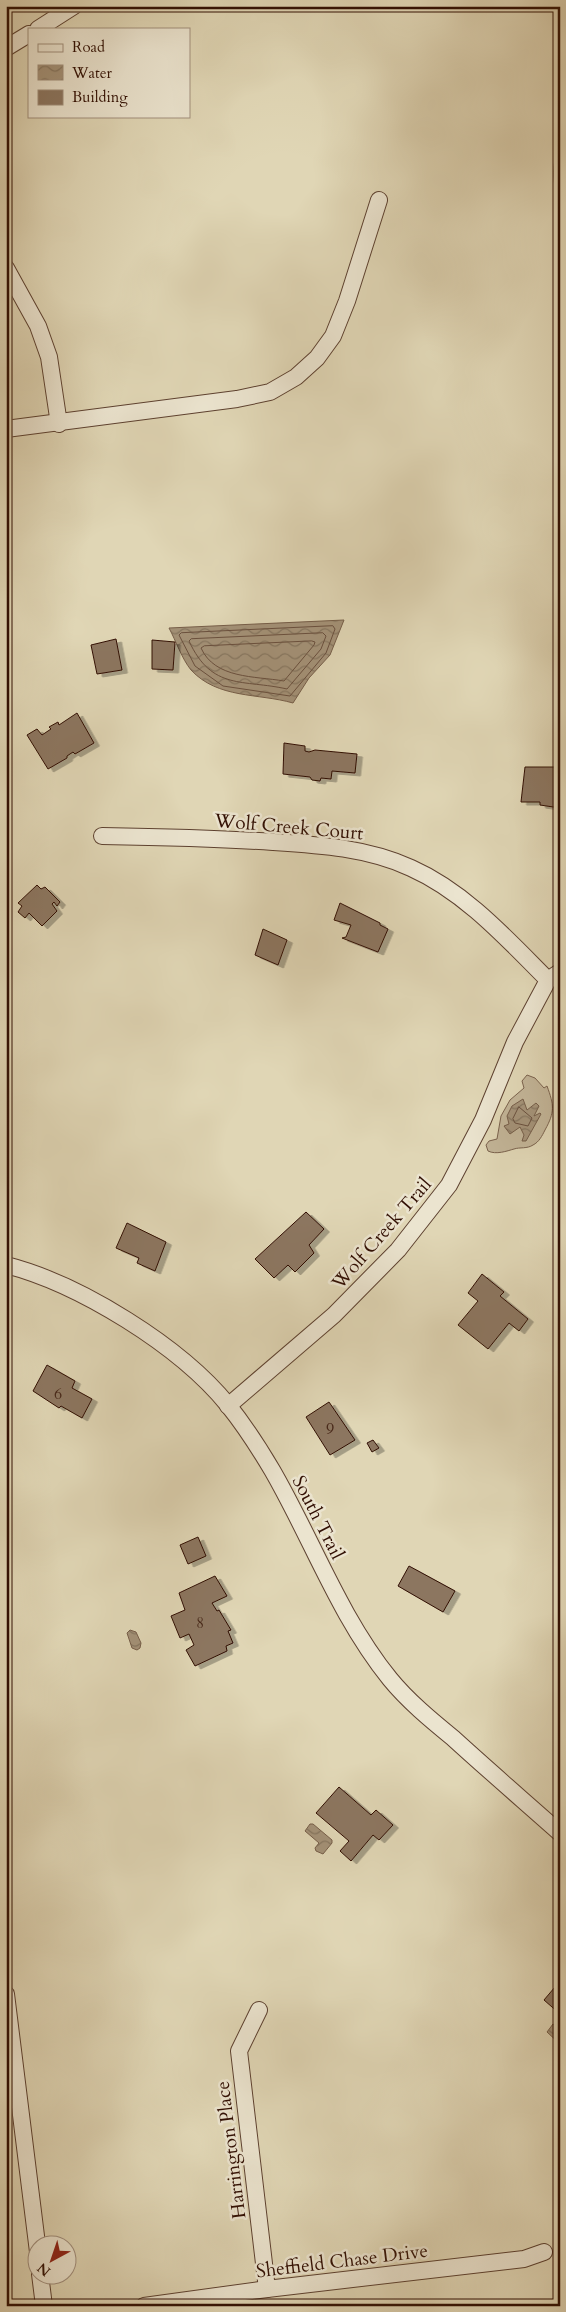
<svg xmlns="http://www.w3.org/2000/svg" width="566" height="2312" font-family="Cardo,serif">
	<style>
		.green { fill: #c2b497; stroke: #7a624d }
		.water { fill: url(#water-waves); stroke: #765e49 }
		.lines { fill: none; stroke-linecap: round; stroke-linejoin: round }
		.shore { stroke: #6a503e; stroke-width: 1 }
		.building { fill: #8c7660; stroke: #310f03; filter: url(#shadow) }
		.minor-casing { stroke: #5d4130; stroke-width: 18 }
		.minor { stroke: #ebe4cf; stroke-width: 16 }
		.labels { text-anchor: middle; stroke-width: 5; stroke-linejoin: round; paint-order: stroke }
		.number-label { font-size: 16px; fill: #48291a }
		.street-label { font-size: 19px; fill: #310f03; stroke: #ebe4cf }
	</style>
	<defs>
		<pattern id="water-waves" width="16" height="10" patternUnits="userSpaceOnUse" patternTransform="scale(1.25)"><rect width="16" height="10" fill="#a49278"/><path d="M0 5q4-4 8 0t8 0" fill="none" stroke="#867660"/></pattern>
		<filter id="shadow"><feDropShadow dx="5.5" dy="3" stdDeviation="0" flood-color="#0004"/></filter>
	</defs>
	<rect width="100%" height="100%" fill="#e0d6b5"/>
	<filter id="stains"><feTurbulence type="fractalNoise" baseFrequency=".004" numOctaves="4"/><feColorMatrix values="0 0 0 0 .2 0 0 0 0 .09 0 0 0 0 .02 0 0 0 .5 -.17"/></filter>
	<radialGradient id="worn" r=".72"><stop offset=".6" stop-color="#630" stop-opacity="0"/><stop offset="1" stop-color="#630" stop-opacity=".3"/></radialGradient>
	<path class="green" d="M 527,1075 L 535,1078 L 544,1088 L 547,1086 C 554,1105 555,1112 545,1130 C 542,1136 539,1142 533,1145 C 527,1149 520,1147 514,1149 C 507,1151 496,1155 488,1151 L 486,1145 L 489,1141 L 497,1139 L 501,1116 L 510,1100 L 524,1088 L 522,1081 Z"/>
	<g class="water">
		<path d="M 560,142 L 560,212 C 554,189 550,165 560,142 Z"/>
		<path d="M 344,620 L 330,655 L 309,678 L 293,703 C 258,693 218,699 191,670 C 182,659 176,641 169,628 Z"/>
		<polygon points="523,1099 527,1110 536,1103 539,1106 534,1116 540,1113 541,1114 526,1141 522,1141 524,1135 520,1127 510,1134 504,1126 509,1124 507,1116 512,1106"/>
		<polygon points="130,1630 136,1632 141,1643 140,1648 137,1650 132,1648 127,1633"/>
		<polygon points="310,1824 313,1824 332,1840 332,1843 323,1854 316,1851 315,1848 319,1843 305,1831"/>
		<polygon points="553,2024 560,2029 560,2044 547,2032"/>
	</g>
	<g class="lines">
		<g class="shore">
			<polygon points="333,626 335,629 326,653 290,696 223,686 195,666 179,635 181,633"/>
			<path d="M 323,633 L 326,636 L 321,649 L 287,689 C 243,679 212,691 189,641 L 191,639 Z"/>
			<path d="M 312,641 L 315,642 L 314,645 L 284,681 C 255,676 215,679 201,648 L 204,646 Z"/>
			<polygon points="519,1107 532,1118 528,1126 515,1123 513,1119"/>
		</g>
	</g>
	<g class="building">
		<polygon points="116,639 122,670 97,674 91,645"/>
		<polygon points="152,640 175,642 173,670 152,669"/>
		<polygon points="77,713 94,743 75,754 73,752 67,756 67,758 48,769 27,735 37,729 42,735 51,729 49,727 58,722 59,725"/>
		<polygon points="284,743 305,746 305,751 309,752 315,750 357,754 355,773 332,771 331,779 321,778 320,781 312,780 310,777 283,774"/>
		<polygon points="525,767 560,767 560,808 540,805 540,802 521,802"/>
		<polygon points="37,885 41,889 45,887 60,902 57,906 54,902 52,904 57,911 42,926 29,913 25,918 18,912 22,906 18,903"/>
		<polygon points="340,903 380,923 380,925 388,929 378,952 342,938 346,937 351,925 334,920"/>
		<polygon points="263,929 287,940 278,965 255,955"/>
		<polygon points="306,1212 324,1229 309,1245 314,1253 295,1272 288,1265 274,1278 255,1259"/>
		<polygon points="127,1223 166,1242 155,1271 137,1263 139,1258 116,1248"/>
		<polygon points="482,1274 504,1292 500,1296 528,1319 519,1331 509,1323 488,1349 458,1325 478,1301 468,1293"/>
		<polygon points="47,1365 75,1381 72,1388 92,1399 82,1418 61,1406 59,1408 33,1391"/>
		<polygon points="329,1402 355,1440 330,1455 306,1417"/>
		<polygon points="373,1440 379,1448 372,1452 367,1443"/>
		<polygon points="198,1537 206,1556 188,1564 180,1545"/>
		<polygon points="409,1566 455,1591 443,1612 398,1586"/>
		<polygon points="215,1576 227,1596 212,1603 217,1611 219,1610 231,1630 228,1631 233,1643 226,1646 227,1651 195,1666 186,1650 194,1645 189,1634 180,1638 171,1616 185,1610 179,1593"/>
		<polygon points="339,1787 371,1815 376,1810 393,1825 379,1840 373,1835 351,1861 340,1851 349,1841 316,1813"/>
		<polygon points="560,1981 560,2014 544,2000"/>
	</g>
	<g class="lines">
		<g class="minor-casing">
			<g id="minor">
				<polyline points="38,29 74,6"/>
				<polyline points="6,48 29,34"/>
				<polyline points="6,268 38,326 49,357 59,424"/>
				<polyline points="6,429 237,399 270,392 296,377 317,358 333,336 347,301 379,200"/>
				<path d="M 102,836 C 159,837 216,838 273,842 C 320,845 368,848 411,868 C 465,892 507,939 548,980"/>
				<path d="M 6,1265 C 80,1284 180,1346 228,1405 C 244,1425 259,1448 272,1470 C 312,1539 339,1616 390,1679 C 408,1701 431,1720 453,1738 C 488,1770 524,1801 560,1833"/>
				<polyline points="228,1406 334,1315 398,1250 449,1185 483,1120 515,1042 548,980 560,972"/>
				<polyline points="6,1994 38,2252"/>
				<polyline points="259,2010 239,2051 267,2289"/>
				<polyline points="40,2274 44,2306"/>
				<polyline points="144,2306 267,2289 524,2259 544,2252"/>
			</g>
		</g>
		<use href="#minor" class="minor"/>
	</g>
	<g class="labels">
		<g class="number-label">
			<text x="58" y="1399">6</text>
			<text x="330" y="1434">9</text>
			<text x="200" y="1628">8</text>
		</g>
		<g class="street-label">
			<text transform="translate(289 826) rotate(5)" y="7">Wolf Creek Court</text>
			<text transform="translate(381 1233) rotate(-49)" y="7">Wolf Creek Trail</text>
			<text transform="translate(319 1517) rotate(63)" y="7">South Trail</text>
			<text transform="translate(230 2150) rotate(-97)" y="7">Harrington Place</text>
			<text transform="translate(342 2260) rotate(-7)" y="7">Sheffield Chase Drive</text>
		</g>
	</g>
	<rect width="566" height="2312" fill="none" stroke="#e0d6b5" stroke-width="25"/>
	<rect x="8" y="8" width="551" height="2297" fill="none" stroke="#310f03" stroke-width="2.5"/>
	<rect x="12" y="12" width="541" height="2287" fill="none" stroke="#310f03"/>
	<rect x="28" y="28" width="162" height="90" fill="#ebe4cf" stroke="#a18f7d"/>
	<rect x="38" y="44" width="25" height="8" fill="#ebe4cf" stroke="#a18f7d"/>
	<text x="72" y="52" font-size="15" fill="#310f03">Road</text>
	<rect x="38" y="65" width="25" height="15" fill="url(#water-waves)" stroke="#a18f7d"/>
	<text x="72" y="78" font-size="15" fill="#310f03">Water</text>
	<rect x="38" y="90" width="25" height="15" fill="#8c7660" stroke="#a18f7d"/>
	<text x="72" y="102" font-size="15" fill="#310f03">Building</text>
	<g transform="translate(52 2260) rotate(220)"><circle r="24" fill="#ebe4cf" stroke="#a18f7d"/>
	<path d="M0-4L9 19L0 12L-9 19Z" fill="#8f2418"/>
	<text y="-8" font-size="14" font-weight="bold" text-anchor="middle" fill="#310f03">N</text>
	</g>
	<rect width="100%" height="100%" filter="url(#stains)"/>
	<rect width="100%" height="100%" fill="url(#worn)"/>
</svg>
